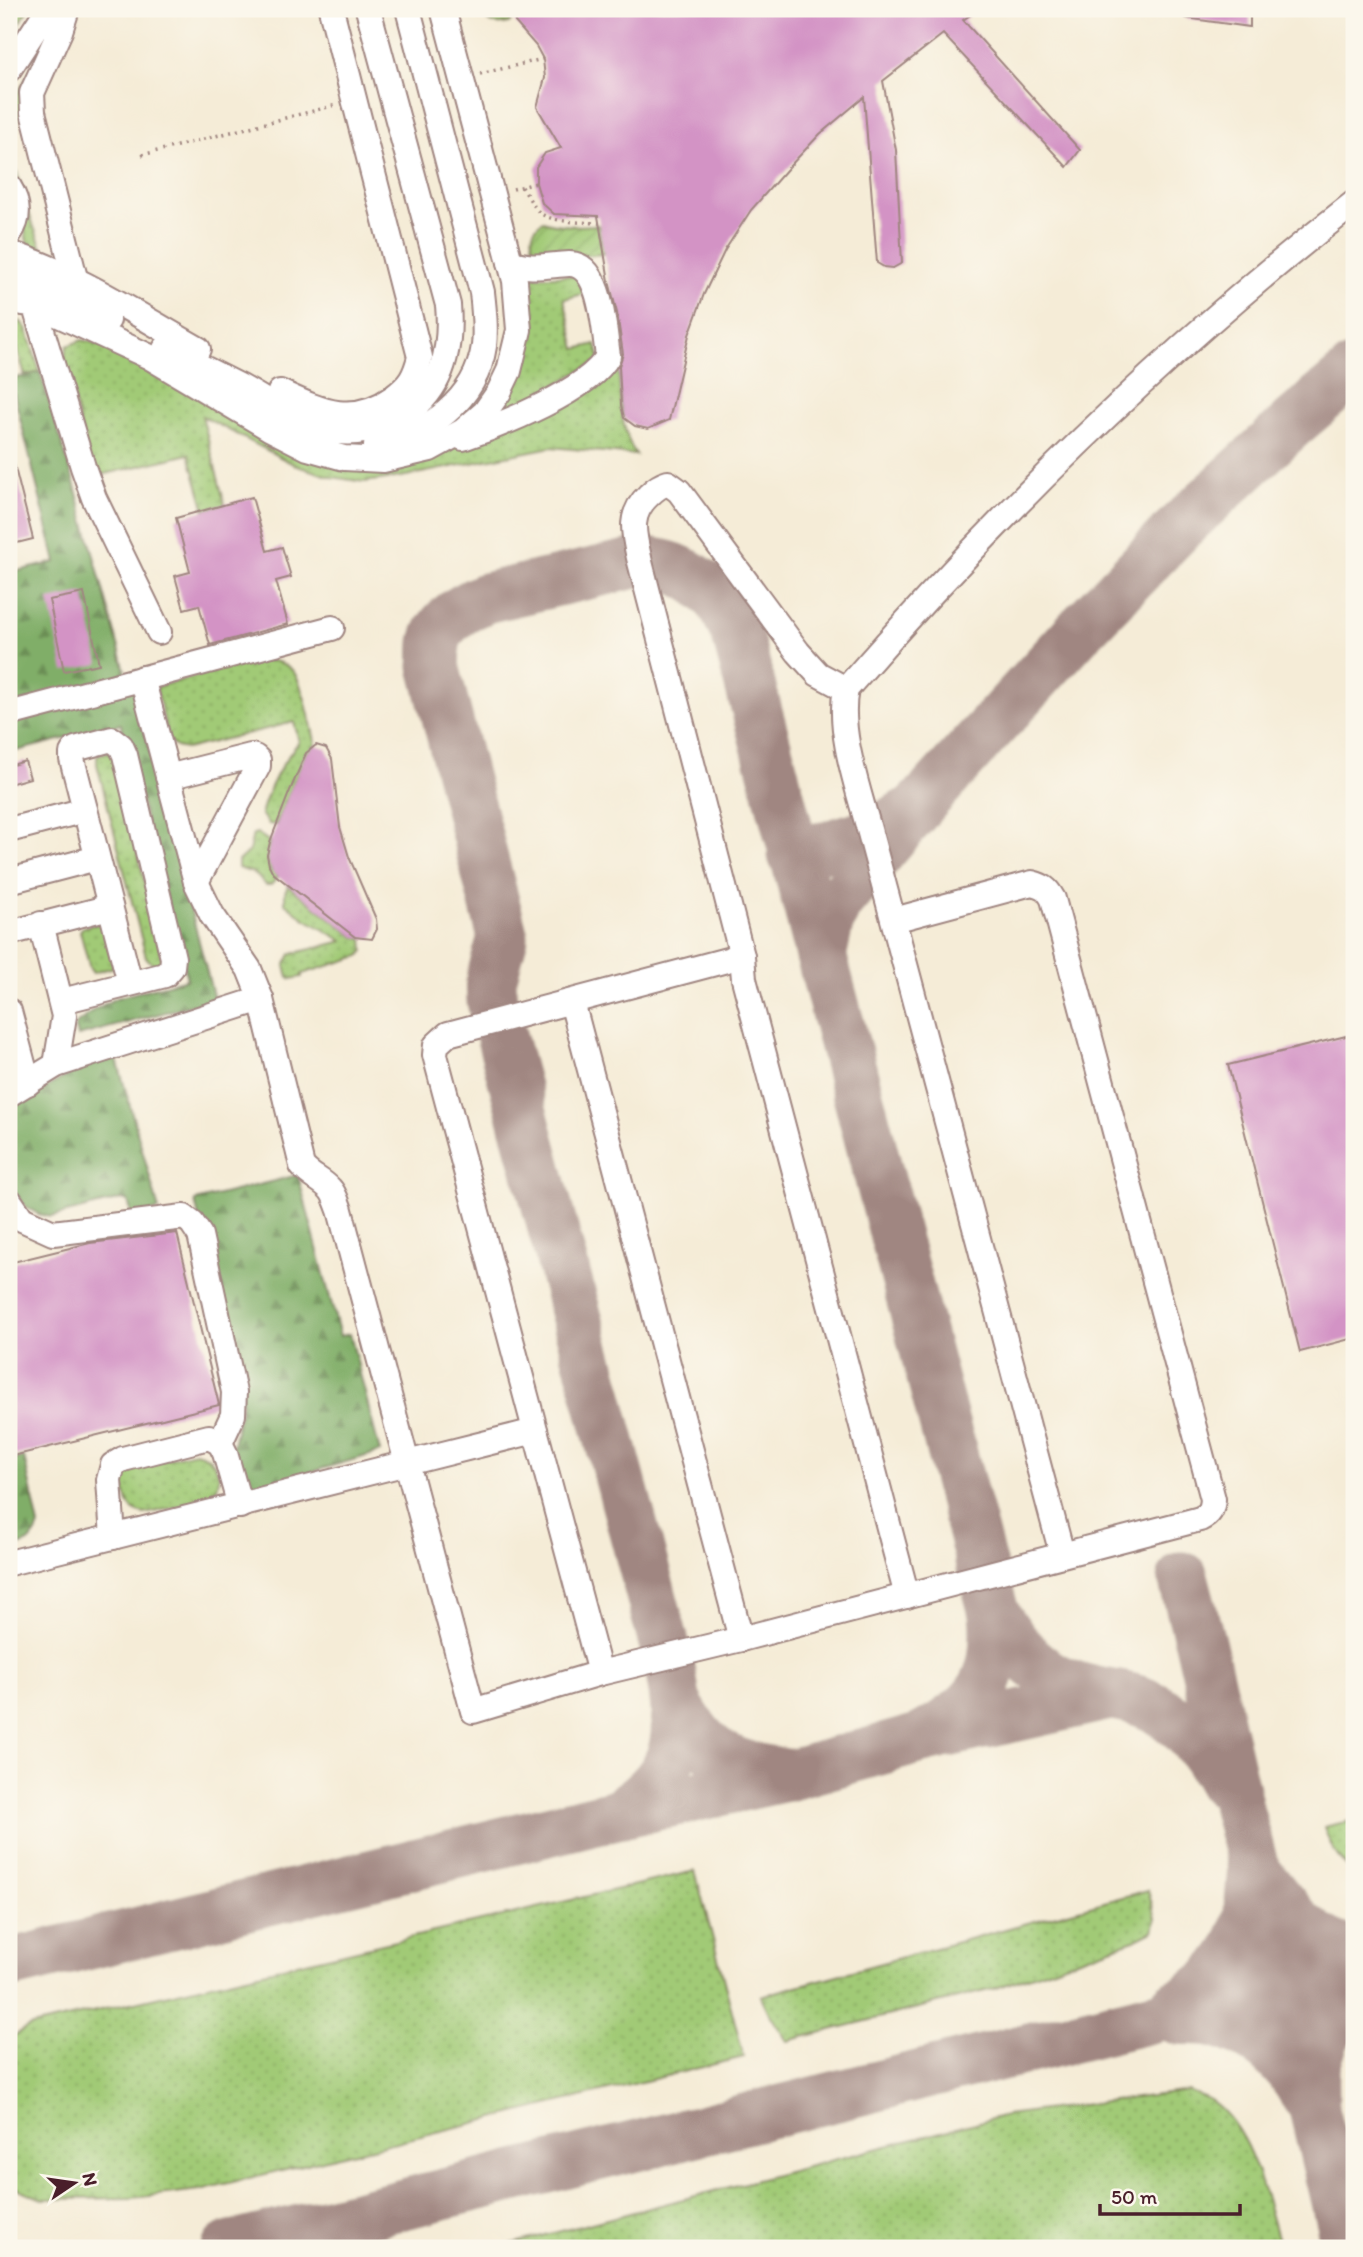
<svg xmlns="http://www.w3.org/2000/svg" width="1363" height="2257" font-family="Itim,sans-serif">
	<style>
		.grass { fill: url(#grass-dots); stroke: #767450; stroke-width: 2 }
		.forest { fill: url(#forest-firs); stroke: #656649; stroke-width: 2 }
		.garden { fill: url(#garden-furrows); stroke: #767450; stroke-width: 2 }
		.lines { fill: none; stroke-linecap: round; stroke-linejoin: round }
		.taxiway { stroke: #a08681; stroke-width: 51 }
		.building { fill: #d393c5 }
		.minor-casing { stroke: #a08681; stroke-width: 28 }
		.path { stroke: #a08681; stroke-width: 3.5; stroke-dasharray: 2 5; stroke-linecap: butt }
		.minor { stroke: #fff; stroke-width: 24 }
	</style>
	<defs>
		<pattern id="grass-dots" width="8" height="8" patternUnits="userSpaceOnUse" patternTransform="scale(1.75)"><rect width="8" height="8" fill="#a1ca76"/><path d="M2 2h.1M6 6h.1" fill="none" stroke="#8cad66" stroke-width="1.8" stroke-linecap="round"/></pattern>
		<pattern id="forest-firs" width="22" height="20" patternUnits="userSpaceOnUse" patternTransform="scale(1.75)"><rect width="22" height="20" fill="#80ae67"/><path d="M5 1l3.5 6h-7zM16 11l3.5 6h-7z" fill="#6b8d55"/></pattern>
		<pattern id="garden-furrows" width="10" height="10" patternUnits="userSpaceOnUse" patternTransform="scale(1.75)"><rect width="10" height="10" fill="#a1ca76"/><path d="M-1 1l2-2M0 10L10 0M9 11l2-2" fill="none" stroke="#8cad66"/></pattern>
	</defs>
	<rect width="100%" height="100%" fill="#fbf7ec"/>
	<filter id="ink" filterUnits="userSpaceOnUse"><feTurbulence type="fractalNoise" baseFrequency=".0143" numOctaves="2"/><feDisplacementMap in="SourceGraphic" scale="14" xChannelSelector="R" yChannelSelector="G"/><feConvolveMatrix kernelMatrix="1 2 1 2 8 2 1 2 1" color-interpolation-filters="sRGB"/></filter>
	<filter id="wash" filterUnits="userSpaceOnUse"><feTurbulence type="fractalNoise" baseFrequency=".00686" numOctaves="4" result="noise"/><feDisplacementMap in="SourceGraphic" scale="28" xChannelSelector="R" yChannelSelector="G"/><feGaussianBlur stdDeviation="1.57" result="paint"/><feColorMatrix in="noise" values="0 0 0 0 0 0 0 0 0 0 0 0 0 0 0 0 0 1.4 0 .05"/><feComposite in="paint" operator="in"/></filter>
	<g filter="url(#wash)">
		<rect width="100%" height="100%" fill="#f5ecd7"/>
		<g class="grass">
			<polygon points="9,9 28,9 9,41"/>
			<polygon points="46,46 16,124 13,159 31,219 43,251 54,265 29,253 24,225 9,177 9,107"/>
			<path d="M 579,275 L 583,294 L 564,299 L 576,349 L 596,344 L 600,360 L 486,423 C 514,381 534,359 530,304 C 529,295 526,286 526,277 Z"/>
			<polygon points="20,321 26,328 40,372 25,376 12,328 14,322"/>
			<path d="M 82,340 L 99,344 L 373,467 L 618,360 C 621,392 618,427 636,455 L 551,447 L 401,477 L 364,482 L 332,477 L 297,466 L 202,416 L 225,505 L 205,510 L 189,454 L 93,477 L 64,360 L 67,346 Z"/>
			<path d="M 261,659 C 272,660 284,662 292,670 C 303,681 312,729 316,745 L 306,754 L 276,825 L 269,824 L 261,814 C 268,789 282,762 299,742 L 294,722 L 186,749 L 176,747 L 169,741 L 156,687 Z"/>
			<polygon points="114,750 163,962 152,964 146,957 97,764 97,755"/>
			<path d="M 257,833 L 270,842 C 267,855 266,868 278,877 L 271,885 L 266,885 L 254,873 L 238,868 L 238,861 L 249,851 L 253,834 Z"/>
			<polygon points="288,886 355,937 363,938 364,951 360,956 302,974 302,977 291,979 288,977 285,966 291,954 343,941 304,918 285,903 285,892"/>
			<polygon points="102,923 114,967 93,973 90,969 80,931 83,927"/>
			<path d="M 195,1452 C 219,1457 228,1484 207,1500 L 145,1514 L 138,1512 L 132,1509 L 128,1503 L 123,1486 L 124,1478 L 134,1467 Z"/>
			<path d="M 1354,1820 L 1354,1870 C 1337,1862 1330,1844 1324,1827 Z"/>
			<polygon points="695,1871 744,2057 200,2190 132,2198 42,2199 9,2185 9,2039 28,2027"/>
			<polygon points="1148,1890 1156,1918 1153,1931 1137,1939 993,1989 787,2041 769,2013 761,1996"/>
			<path d="M 1189,2091 C 1196,2095 1207,2097 1213,2102 C 1254,2133 1266,2202 1280,2248 L 496,2248 L 1006,2115 Z"/>
		</g>
		<g class="forest">
			<polygon points="40,372 74,482 126,674 9,705 9,573 56,562 14,394 9,394 9,380"/>
			<polygon points="133,687 214,999 78,1036 75,1025 94,1010 116,998 187,979 121,724 9,753 9,720"/>
			<polygon points="116,1056 159,1210 132,1216 128,1201 122,1199 51,1217 38,1214 25,1206 9,1183 9,1109 84,1066"/>
			<polygon points="298,1175 340,1336 350,1334 380,1452 256,1488 249,1485 237,1470 232,1449 242,1403 195,1201"/>
			<path d="M 24,1457 L 39,1526 C 34,1542 24,1545 9,1549 L 9,1460 Z"/>
		</g>
		<g class="garden">
			<path d="M 481,9 L 508,9 L 511,22 C 499,26 491,25 482,15 Z"/>
			<path d="M 543,221 C 561,227 579,226 598,225 L 603,254 L 542,259 L 535,256 C 531,243 529,229 543,221 Z"/>
		</g>
		<g class="lines">
			<g class="taxiway">
				<path d="M 793,855 C 831,844 873,837 906,814"/>
				<polyline points="821,956 828,924 837,903 920,805 1080,630 1183,524 1293,423 1354,371"/>
				<polyline points="1183,1577 1200,1642 1239,1812 1285,1986 1347,2248"/>
				<path d="M 994,1613 C 1020,1655 1041,1680 1092,1691 C 1109,1695 1128,1696 1145,1703 C 1181,1717 1205,1750 1223,1783"/>
				<path d="M 677,1704 C 705,1755 729,1766 786,1774"/>
				<path d="M 617,1814 C 687,1772 682,1730 668,1658 L 492,1001 L 491,980 L 503,937 L 434,666 C 435,659 434,650 435,643 C 440,619 466,607 485,598 L 640,562 C 670,562 700,577 719,600 C 727,610 731,624 737,635 L 994,1613 C 1000,1682 980,1705 922,1738"/>
				<polyline points="9,1964 617,1814 791,1775 922,1738 1110,1695"/>
				<path d="M 1174,2006 C 1211,1989 1240,1958 1248,1917 C 1251,1902 1251,1884 1253,1868 C 1281,1903 1307,1944 1354,1952"/>
				<path d="M 1177,2019 C 1189,2020 1203,2019 1215,2022 C 1256,2032 1287,2060 1306,2096"/>
				<path d="M 1314,2094 C 1314,2085 1313,2075 1315,2066 C 1321,2043 1335,2007 1354,1993"/>
				<polyline points="227,2248 1150,2018 1354,1970"/>
			</g>
		</g>
		<g id="blocks">
			<g class="building">
				<polygon points="514,9 979,9 963,20 1080,150 1067,167 943,34 883,81 896,150 902,263 893,268 884,267 877,263 864,97 820,134 788,168 751,210 725,250 704,294 689,335 669,420 648,429 635,426 624,418 621,405 619,366 623,354 617,313 609,281 598,216 554,214 542,203 536,183 536,167 545,153 561,148 537,107 545,78 543,59 536,46 515,22"/>
				<polygon points="1186,9 1250,9 1250,27 1185,18"/>
				<polygon points="9,464 14,464 33,539 9,545"/>
				<polygon points="252,497 267,551 282,547 291,577 276,581 288,624 210,645 199,605 184,609 175,576 190,572 176,518"/>
				<polygon points="84,593 99,664 64,671 49,600"/>
				<polygon points="316,745 326,748 332,759 340,827 349,857 376,919 377,929 372,939 355,937 273,873 269,865 267,855 270,842 289,793 306,753"/>
				<polygon points="25,761 30,778 9,784 9,766"/>
				<polygon points="1354,1034 1354,1338 1300,1352 1228,1065"/>
				<polygon points="177,1233 219,1405 9,1457 9,1263 90,1243"/>
			</g>
		</g>
	</g>
	<g filter="url(#ink)">
		<use href="#blocks" fill-opacity="0" stroke="#a08681" stroke-width="2"/>
		<g class="lines">
			<g class="minor-casing">
				<g id="minor">
					<polyline points="67,9 60,31 32,93 33,112 76,282"/>
					<polyline points="9,69 48,9"/>
					<path d="M 9,187 C 19,203 20,219 9,234"/>
					<path d="M 9,253 C 77,274 136,314 198,349"/>
					<polyline points="9,272 108,320"/>
					<polyline points="9,292 148,356 269,428 308,448 344,458 383,460 430,449 463,431 485,412 499,392 509,371 519,330 515,281 443,9"/>
					<polyline points="23,303 34,304 83,467 94,498 159,632"/>
					<path d="M 165,349 C 190,361 216,374 241,387 C 263,399 284,414 306,424 C 346,440 388,433 419,403 C 446,378 451,339 448,305 L 368,9"/>
					<path d="M 280,392 C 321,411 352,427 394,397 C 410,385 415,377 420,357 L 331,9"/>
					<path d="M 463,438 C 501,425 589,391 608,356 C 604,332 602,263 569,264 C 548,265 530,270 510,262"/>
					<path d="M 376,446 C 427,434 476,401 484,346 C 486,328 484,310 482,292 L 408,9"/>
					<polyline points="142,678 196,882 212,915 249,969 261,999"/>
					<path d="M 846,689 L 818,674 L 798,652 L 679,491 L 668,483 C 660,485 655,489 649,495 C 627,515 634,535 640,562 L 742,956 L 744,979 L 907,1596"/>
					<polyline points="9,714 332,628"/>
					<polyline points="168,777 251,756 255,757 258,760 258,766 196,882"/>
					<polyline points="9,830 85,810"/>
					<polyline points="9,881 97,858"/>
					<polyline points="41,924 64,1016 56,1065"/>
					<polyline points="9,933 110,907"/>
					<polyline points="62,1001 165,975 172,967 173,958 125,755 121,746 112,739 75,749 72,753 72,759 130,983"/>
					<polyline points="572,1002 741,1639"/>
					<polyline points="9,1011 28,1083"/>
					<path d="M 9,1094 L 56,1065 L 261,999 L 302,1166 C 311,1177 321,1179 330,1189 C 335,1194 337,1203 340,1210 L 407,1463 L 9,1563"/>
					<polyline points="9,1200 22,1219 53,1233 184,1217 192,1223 200,1235 234,1392 233,1415 220,1443"/>
					<path d="M 535,1431 L 407,1463 L 473,1711 L 600,1673 L 741,1639 L 1200,1519 C 1210,1514 1212,1510 1213,1499 L 1053,899 C 1047,888 1043,886 1032,883 L 894,920"/>
					<polyline points="113,1537 109,1480 113,1465 123,1459 209,1437 220,1443 225,1453 240,1506"/>
					<path d="M 1062,1554 L 870,833 C 859,791 837,731 846,689 C 1000,512 1169,347 1354,203"/>
					<polyline points="600,1673 435,1055 436,1045 448,1034 742,956"/>
				</g>
			</g>
			<g class="path">
				<polyline points="480,74 543,59"/>
				<polyline points="142,155 336,105"/>
				<path d="M 522,187 C 527,195 532,204 538,211 C 549,223 583,222 599,223"/>
				<polyline points="513,189 536,183"/>
			</g>
			<use href="#minor" class="minor"/>
		</g>
	</g>
	<rect width="1363" height="2257" fill="none" stroke="#fbf7ec" stroke-width="35"/>
	<g transform="translate(74 2183) rotate(77)" stroke="#fbf7ec" stroke-width="5" paint-order="stroke">
	<path d="M0-5L12 26L0 18L-12 26Z" fill="#4a1f2b"/>
	<text y="-10" font-size="19" font-weight="bold" text-anchor="middle" fill="#4a1f2b">N</text>
	</g>
	<path d="M1100 2204v10h140v-10" fill="none" stroke="#4a1f2b" stroke-width="3.5"/>
	<text x="1111" y="2204" font-size="21" fill="#4a1f2b" stroke="#fbf7ec" stroke-width="5" paint-order="stroke">50 m</text>
</svg>
